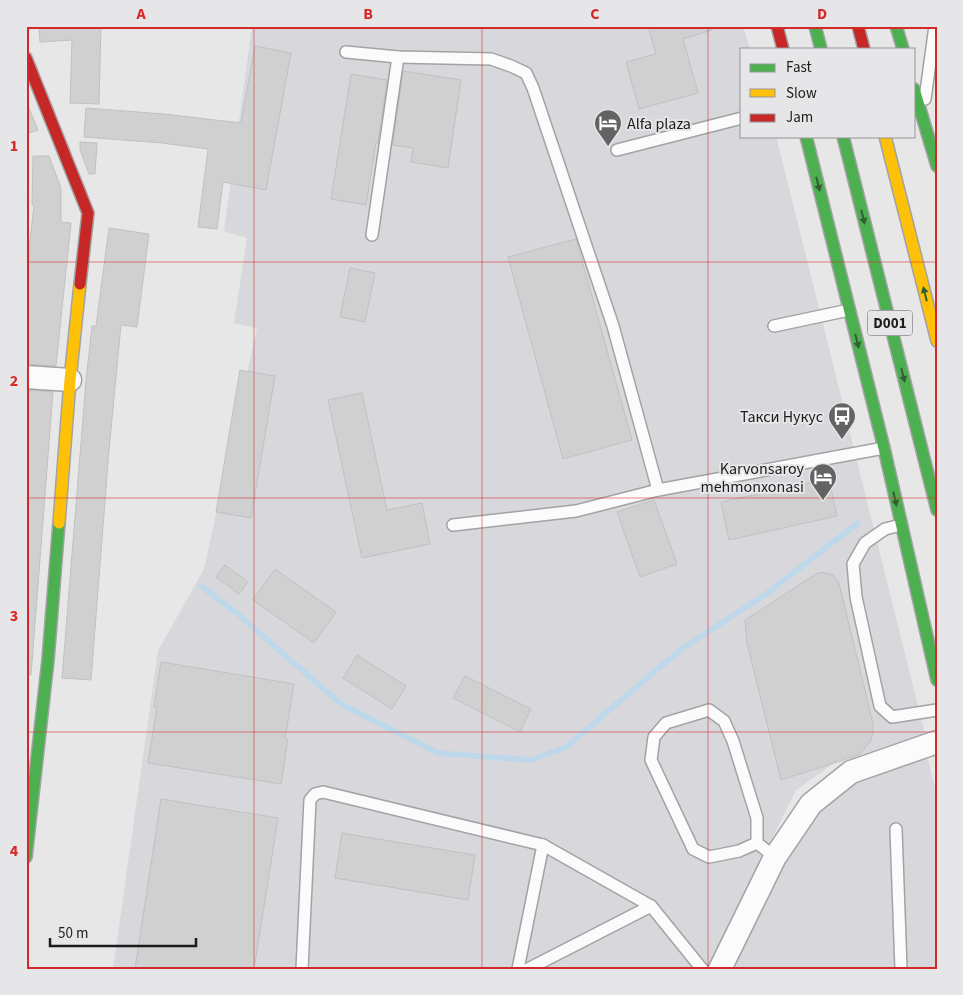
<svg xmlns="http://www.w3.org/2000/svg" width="963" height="995" font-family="'Source Sans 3',sans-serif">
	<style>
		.built { fill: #d7d7dc }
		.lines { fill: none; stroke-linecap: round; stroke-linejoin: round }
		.stream { stroke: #bcd8ea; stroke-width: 5.5 }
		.building { fill: #d0d0d0; stroke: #c1c1c2 }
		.lane-casing { stroke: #a3a3a3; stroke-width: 14 }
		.street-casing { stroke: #a3a3a3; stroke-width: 25 }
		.fast-casing { stroke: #a3a3a3; stroke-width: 14 }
		.slow-casing { stroke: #a3a3a3; stroke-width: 14 }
		.jam-casing { stroke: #a3a3a3; stroke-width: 14 }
		.lane { stroke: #fbfbfb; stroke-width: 11 }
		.street { stroke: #fbfbfb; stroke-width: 22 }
		.fast { stroke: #4caf50; stroke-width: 11 }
		.slow { stroke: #ffc107; stroke-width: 11 }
		.jam { stroke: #c62828; stroke-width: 11 }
		.oneway { fill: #325e34 }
		.grid { fill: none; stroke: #d62828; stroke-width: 1; stroke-opacity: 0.55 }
		.labels { text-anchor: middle; stroke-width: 4; stroke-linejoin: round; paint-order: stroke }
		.shield { fill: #e6e6e8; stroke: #59595a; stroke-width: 1 }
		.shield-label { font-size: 15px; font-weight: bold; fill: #1c1c1d }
		.poi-label { font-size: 16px; fill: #1c1c1d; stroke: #e6e6e8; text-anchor: end }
		.neatline { fill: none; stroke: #d62828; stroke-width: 2 }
		.grid-label { font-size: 16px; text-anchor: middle; font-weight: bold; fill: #d62828 }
	</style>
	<rect width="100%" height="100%" fill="#e7e7e7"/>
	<g class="built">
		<polygon points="252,26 743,26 750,49 742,49 742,136 776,136 926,738 837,761 796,790 707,969 113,969 158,651 204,569 257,328 234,323 247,238 224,231"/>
		<polygon points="927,755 937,796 937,969 727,969 785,852 823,809 845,780"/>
	</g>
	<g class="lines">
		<polyline class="stream" points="202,587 239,615 341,704 438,753 531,760 566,747 680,650 766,594 858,523"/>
	</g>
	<g class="building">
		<polygon points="39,26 101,26 99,104 70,103 72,40 40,42"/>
		<polygon points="648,26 711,26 712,30 683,39 698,93 639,109 626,62 656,54"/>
		<polygon points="255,46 291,53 266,190 223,182 217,229 198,227 208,149 162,143 84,137 86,108 164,114 241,123"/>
		<polygon points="403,71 461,80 448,168 411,162 413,148 393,145"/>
		<polygon points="351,74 387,80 378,143 376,142 366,205 331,199"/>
		<polygon points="26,101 38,130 26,134"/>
		<polygon points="80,142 97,143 95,174 89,174 80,150"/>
		<polygon points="33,156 49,156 61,188 61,222 71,223 56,366 26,364 26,277 34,205 32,205"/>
		<polygon points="109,228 149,234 137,327 121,325 109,450 91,680 62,678 86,381 92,326 96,326"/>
		<polygon points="576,239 632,440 563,459 508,257"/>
		<polygon points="350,268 375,273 365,322 340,317"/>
		<polygon points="240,370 275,376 251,518 216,512"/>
		<polygon points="26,390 53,392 31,675 26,674"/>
		<polygon points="362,393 387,510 422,503 430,544 362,558 328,400"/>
		<polygon points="829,479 837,516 729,540 721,502"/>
		<polygon points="654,500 677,564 640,577 617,512"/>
		<polygon points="225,565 248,582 239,594 216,577"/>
		<polygon points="275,569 336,612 314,643 253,600"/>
		<polygon points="821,572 833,575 839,583 873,724 873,734 870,742 859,755 781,780 747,643 745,620 816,574"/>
		<polygon points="357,655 406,686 392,709 343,678"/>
		<polygon points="161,662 294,684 285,739 288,739 281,784 148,763 157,707 154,707"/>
		<polygon points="465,676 531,709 520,732 453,698"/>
		<polygon points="161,799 278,818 254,969 135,969"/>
		<polygon points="342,833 475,855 468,900 335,878"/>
	</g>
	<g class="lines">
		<g class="lane-casing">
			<g id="lane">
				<polyline points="346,52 398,57 491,59 511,66 526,73 533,88 613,326 658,490"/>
				<polyline points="925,99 935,26"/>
				<polyline points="617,150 742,118"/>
				<polyline points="372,235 398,57"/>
				<polyline points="774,326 849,310"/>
				<polyline points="453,525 576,511 658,490 884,448"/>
				<polyline points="901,525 885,529 865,543 853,564 856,597 880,706 892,717 937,710"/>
				<polyline points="896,829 901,969"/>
				<polyline points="757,843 739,851 709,857 693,849 651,760 654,737 666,723 709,710 724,721 733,741 757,818 757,843 775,857"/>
				<polyline points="302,969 310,800 315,794 323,792 543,845 651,906 702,969"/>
				<polyline points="518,969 543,845"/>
				<polyline points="528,969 651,906"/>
			</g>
		</g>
		<g class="street-casing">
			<g id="street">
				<polyline points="26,377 70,380"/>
				<polyline points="720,969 775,857 811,804 851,772 937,742"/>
			</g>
		</g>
		<g class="fast-casing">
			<g id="fast">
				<polyline points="815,26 821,49"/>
				<polyline points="896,26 903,49"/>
				<polyline points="914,89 937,166"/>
				<polyline points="806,136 884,448 937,680"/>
				<polyline points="843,136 937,510"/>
				<polyline points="26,857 48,660 59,523"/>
			</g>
		</g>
		<g class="slow-casing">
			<g id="slow">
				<polyline points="885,136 937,341"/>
				<polyline points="59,523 70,380 80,284"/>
			</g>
		</g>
		<g class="jam-casing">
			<g id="jam">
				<polyline points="777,26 783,49"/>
				<polyline points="858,26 864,49"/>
				<polyline points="26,58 88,213 80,284"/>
			</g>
		</g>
		<use href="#lane" class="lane"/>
		<use href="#street" class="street"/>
		<use href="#fast" class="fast"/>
		<use href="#slow" class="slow"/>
		<use href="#jam" class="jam"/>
	</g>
	<defs><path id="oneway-solid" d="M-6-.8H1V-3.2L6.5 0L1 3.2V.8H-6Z" transform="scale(1.25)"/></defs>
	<g class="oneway">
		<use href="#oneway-solid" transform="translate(818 184) rotate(76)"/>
		<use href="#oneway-solid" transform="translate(863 217) rotate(76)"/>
		<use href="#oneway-solid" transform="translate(925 294) rotate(-104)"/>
		<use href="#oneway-solid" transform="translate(857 341) rotate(76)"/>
		<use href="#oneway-solid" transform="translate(903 375) rotate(76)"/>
		<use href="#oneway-solid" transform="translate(895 499) rotate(77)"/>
	</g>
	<path class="grid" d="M 254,26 L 254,969M 482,26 L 482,969M 708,26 L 708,969M 26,262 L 937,262M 26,498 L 937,498M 26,732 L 937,732"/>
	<defs>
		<g id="hotel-pin" transform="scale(1.4375)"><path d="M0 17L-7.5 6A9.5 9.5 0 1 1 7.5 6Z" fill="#636364" stroke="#e6e6e8"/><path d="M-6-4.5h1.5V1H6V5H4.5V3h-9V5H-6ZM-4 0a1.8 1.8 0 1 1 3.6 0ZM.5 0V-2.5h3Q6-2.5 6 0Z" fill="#fff"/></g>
		<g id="bus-pin" transform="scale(1.4375)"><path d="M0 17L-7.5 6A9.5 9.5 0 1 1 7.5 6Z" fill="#636364" stroke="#e6e6e8"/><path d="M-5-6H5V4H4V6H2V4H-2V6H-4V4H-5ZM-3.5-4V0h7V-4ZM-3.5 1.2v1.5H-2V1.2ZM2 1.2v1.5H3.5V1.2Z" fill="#fff"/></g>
	</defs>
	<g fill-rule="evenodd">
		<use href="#hotel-pin" x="608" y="123"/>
		<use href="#bus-pin" x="842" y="416"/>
		<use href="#hotel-pin" x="823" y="477"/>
	</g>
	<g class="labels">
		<rect class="shield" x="867.5" y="310.5" width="45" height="25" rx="4"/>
		<g class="shield-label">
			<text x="890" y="328">D001</text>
		</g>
		<g class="poi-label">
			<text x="627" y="129" text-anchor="start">Alfa plaza</text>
			<text x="823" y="422">Такси Нукус</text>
			<text x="804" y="474">Karvonsaroy<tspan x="804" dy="18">mehmonxonasi</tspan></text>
		</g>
	</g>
	<rect width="963" height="995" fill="none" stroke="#e6e6e8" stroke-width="55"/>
	<rect x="740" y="48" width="175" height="90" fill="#e6e6e8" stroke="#959597"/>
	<rect x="750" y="64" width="25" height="8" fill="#4caf50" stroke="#959597"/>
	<text x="786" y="72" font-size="15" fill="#1c1c1d">Fast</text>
	<rect x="750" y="89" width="25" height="8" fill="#ffc107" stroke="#959597"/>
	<text x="786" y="98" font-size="15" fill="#1c1c1d">Slow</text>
	<rect x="750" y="114" width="25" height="8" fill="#c62828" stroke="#959597"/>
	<text x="786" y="122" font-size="15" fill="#1c1c1d">Jam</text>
	<path d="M50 938v8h146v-8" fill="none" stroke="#1c1c1d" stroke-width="2.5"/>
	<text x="58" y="938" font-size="15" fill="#1c1c1d" stroke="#e6e6e8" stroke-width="4" paint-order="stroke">50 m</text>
	<rect x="28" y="28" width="908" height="940" class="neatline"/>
	<g class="grid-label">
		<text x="141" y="19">A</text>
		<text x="368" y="19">B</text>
		<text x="595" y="19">C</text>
		<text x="822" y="19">D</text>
		<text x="14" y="151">1</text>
		<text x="14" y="386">2</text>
		<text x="14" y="621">3</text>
		<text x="14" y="856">4</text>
	</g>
</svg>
